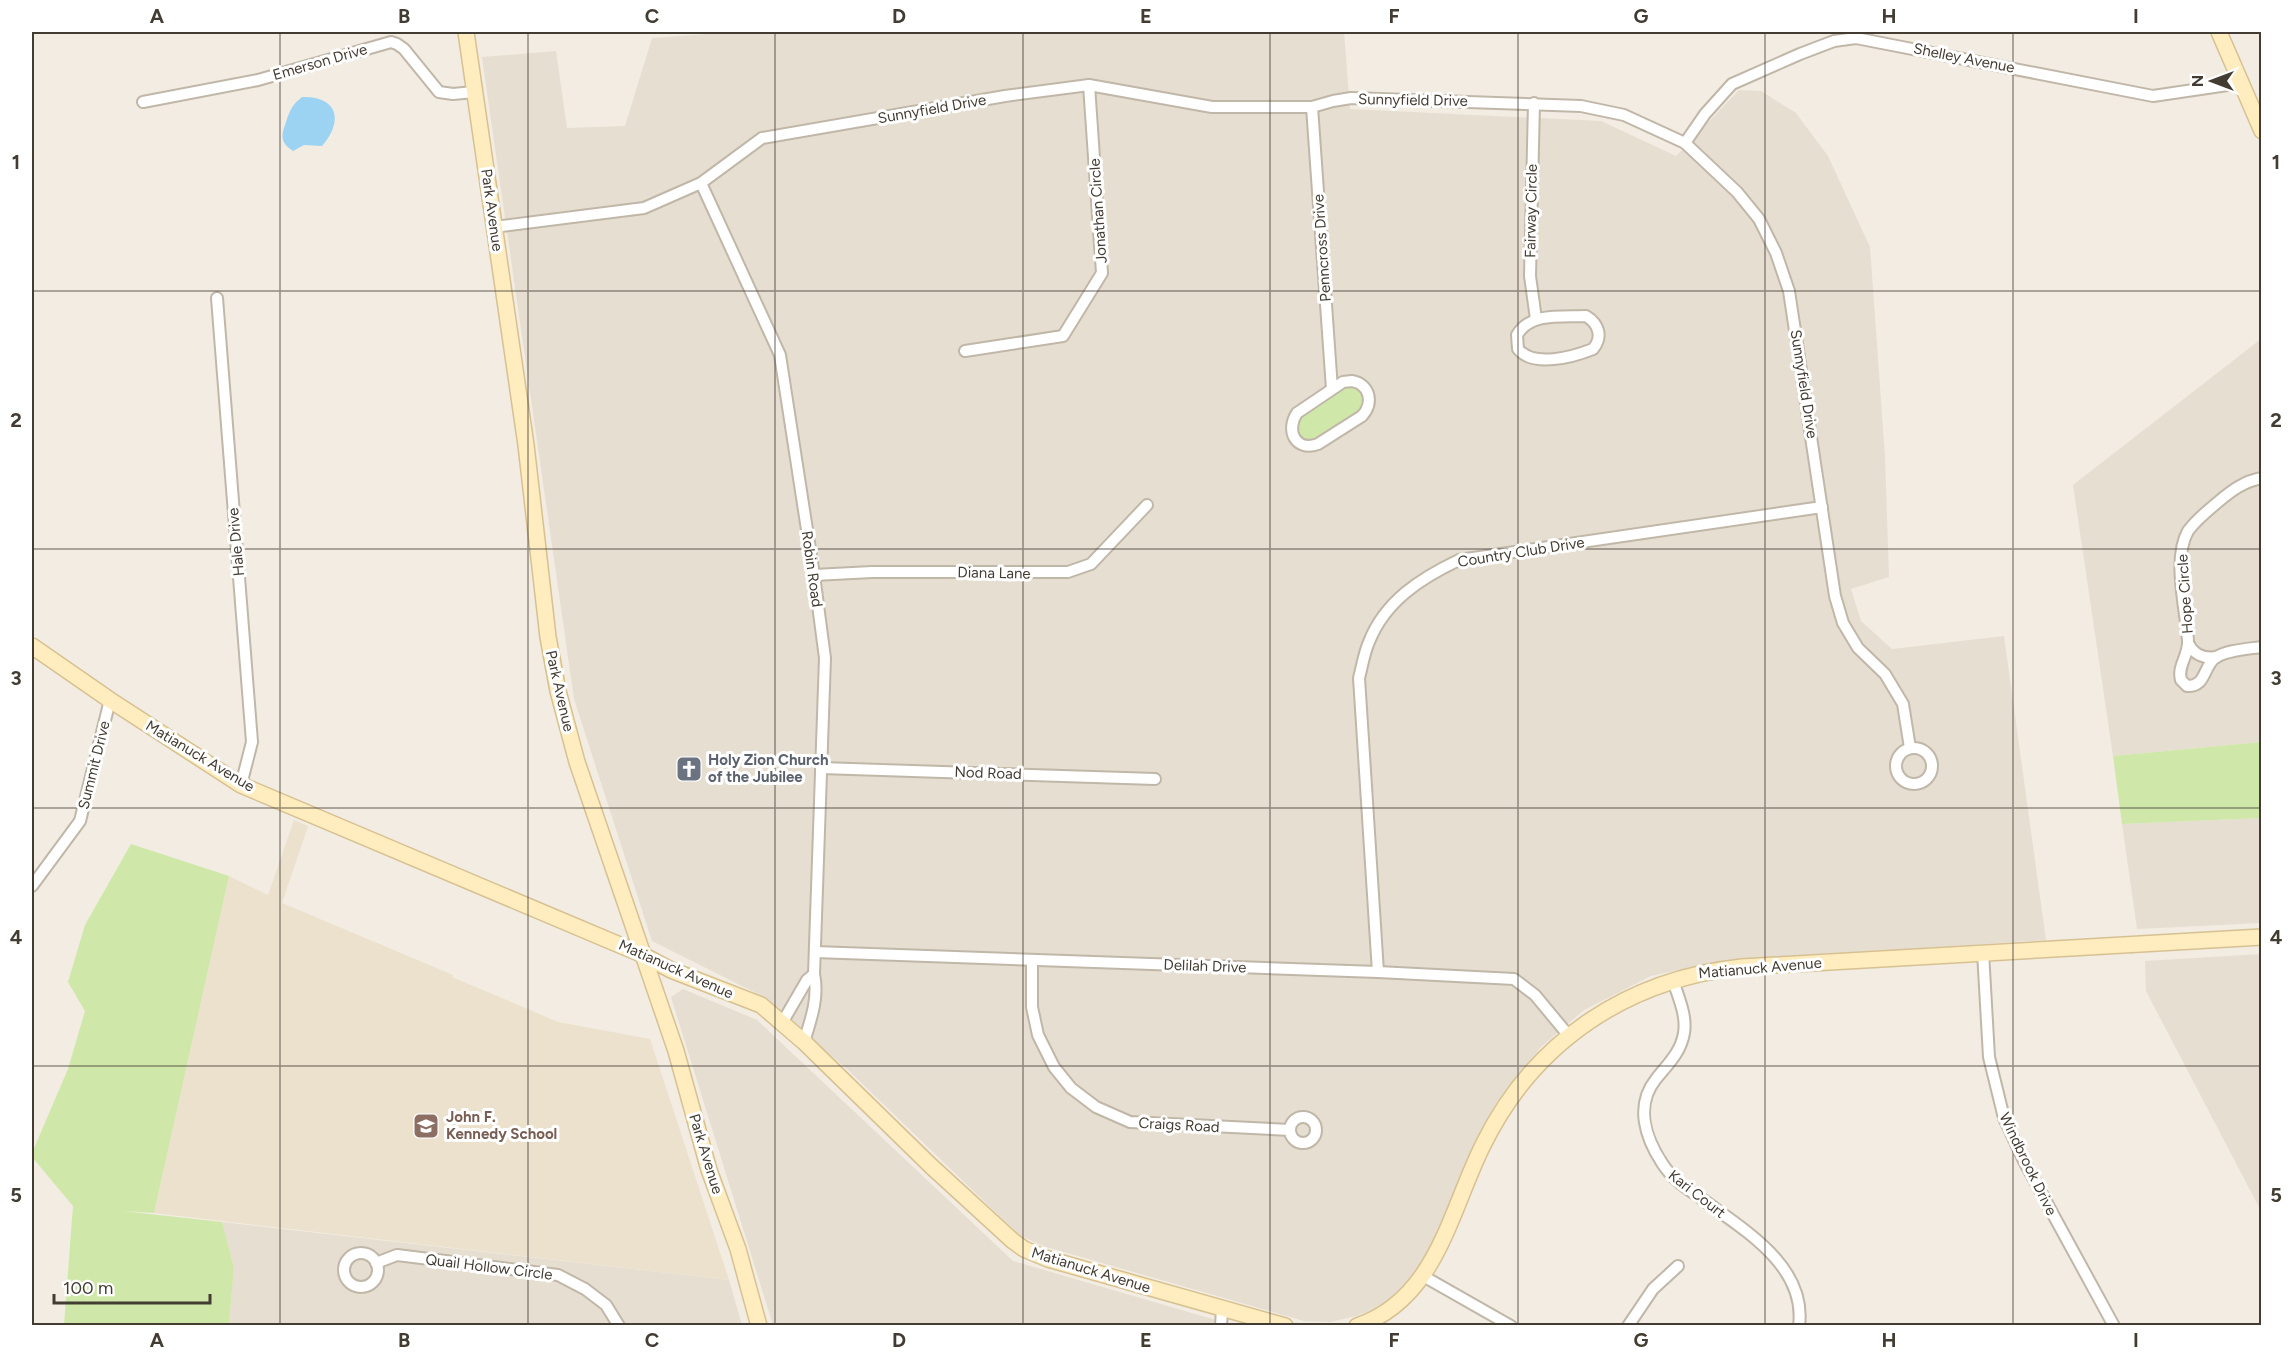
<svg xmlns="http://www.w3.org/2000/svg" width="2293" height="1357" font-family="Figtree,sans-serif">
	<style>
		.residential { fill: #e6ded0 }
		.education { fill: #ece1cc }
		.green { fill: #cfe8a9 }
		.water { fill: #9cd2f2 }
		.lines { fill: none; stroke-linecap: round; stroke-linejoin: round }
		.street-casing { stroke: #c0b7a8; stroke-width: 14 }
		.secondary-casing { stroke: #d7c192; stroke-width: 18 }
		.street { stroke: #fff; stroke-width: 10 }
		.secondary { stroke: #ffedbf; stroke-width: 15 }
		.grid { fill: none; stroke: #433c33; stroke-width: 1.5; stroke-opacity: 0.55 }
		.labels { text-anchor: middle; stroke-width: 6; stroke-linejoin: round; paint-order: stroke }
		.street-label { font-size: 15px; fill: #433c33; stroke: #fff }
		.worship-label { font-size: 15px; font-weight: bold; fill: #5b616d; stroke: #fff; text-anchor: start }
		.education-label { font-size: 15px; font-weight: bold; fill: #785e54; stroke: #fff; text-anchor: start }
		.neatline { fill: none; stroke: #433c33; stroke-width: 2 }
		.grid-label { font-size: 20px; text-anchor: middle; font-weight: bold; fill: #433c33 }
	</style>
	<rect width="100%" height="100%" fill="#f2ece2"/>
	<g class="residential">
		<polygon points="734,32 1344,32 1350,109 1601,121 1676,156 1739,90 1761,91 1796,113 1828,156 1870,247 1885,457 1889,577 1851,589 1861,621 1892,649 2004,636 2046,940 1715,962 1651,976 1584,1010 1541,1047 1496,1103 1417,1274 1382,1306 1356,1316 1330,1322 1304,1321 1043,1246 1019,1235 846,1068 754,992 652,941 574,699 482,57 556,51 567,128 625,126 652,38"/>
		<polygon points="2261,339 2261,742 2113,756 2073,485"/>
		<polygon points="2261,818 2261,923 2137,929 2122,824"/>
		<polygon points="2261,954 2262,954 2261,1211 2146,991 2145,961"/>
		<polygon points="683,989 757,1020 1013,1261 1233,1325 773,1325 671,997"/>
		<polygon points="222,1222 729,1280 742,1325 229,1325 234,1268"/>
	</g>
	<polygon class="education" points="294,820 308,826 282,903 453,975 452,977 558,1022 650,1039 729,1280 154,1213 229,876 268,895"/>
	<g class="green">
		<path d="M 1349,386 L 1358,387 L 1364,394 L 1365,404 C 1354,419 1324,438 1306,442 L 1299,437 L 1296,429 L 1299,418 L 1303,414 Z"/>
		<polygon points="2261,742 2261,818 2122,824 2113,756"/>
		<polygon points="131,844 229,876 154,1213 122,1211 222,1222 234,1268 229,1325 64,1325 73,1206 32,1157 32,1153 68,1069 85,1011 68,982 85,925"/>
	</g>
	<path class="water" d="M 302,97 C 338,96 344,121 322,146 L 304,145 L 293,151 C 280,142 281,136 286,122 C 290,110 292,105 302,97 Z"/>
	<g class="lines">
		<g class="street-casing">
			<g id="street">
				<polyline points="143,102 258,80 391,42 397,44 404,49 439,92 453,94 474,92"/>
				<polyline points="1534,103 1530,276 1536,319"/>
				<polyline points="1312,107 1332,389"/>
				<polyline points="1685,143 1705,114 1732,84 1800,54 1834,41 1856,38 2153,96 2241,83"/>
				<path d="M 701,183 L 780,355 L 814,575 L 825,658 L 814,974 C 819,998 811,1019 804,1042"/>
				<polyline points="494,227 644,208 701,183 762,138 1005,96 1089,85 1212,107 1312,107 1333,101 1351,98 1581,106 1624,115 1685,143 1737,192 1759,219 1776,253 1789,291 1835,596 1843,623 1858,648 1885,674 1903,704 1910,748"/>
				<polyline points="217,298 252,742 241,785"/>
				<path d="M 1586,316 C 1599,324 1603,337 1593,349 C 1573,357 1533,368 1518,349 L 1517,335 C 1530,312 1562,317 1586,316 Z"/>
				<polyline points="965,351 1063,336 1102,273 1089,85"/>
				<path d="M 1352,381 C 1370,384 1374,403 1362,416 L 1318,444 C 1296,452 1285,431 1297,413 L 1343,382 Z"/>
				<path d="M 2262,478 C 2244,481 2231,491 2218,502 C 2207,511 2196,520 2188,531 C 2172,559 2186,609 2188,641 C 2189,655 2177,666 2181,680 L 2187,686 C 2206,687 2203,667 2215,658 C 2226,650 2248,649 2262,647"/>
				<polyline points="814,575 872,572 1068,572 1091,564 1147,505"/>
				<path d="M 2188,643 C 2193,654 2204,659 2217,657"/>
				<circle cx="1914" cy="766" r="18"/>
				<polyline points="821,768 1155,779"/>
				<polyline points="32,886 80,821 110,700"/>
				<polyline points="815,952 1378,972 1514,979 1535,995 1569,1036"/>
				<polyline points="1983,952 1989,1057 2004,1118 2025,1163 2114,1326"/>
				<polyline points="1032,960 1032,1007 1038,1035 1054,1067 1071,1088 1096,1107 1130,1122 1290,1130"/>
				<path d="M 1378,972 L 1359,678 C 1362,667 1364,653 1369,642 C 1385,601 1421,578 1459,560 L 1822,507"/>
				<path d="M 1673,980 C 1678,997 1687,1015 1684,1033 C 1681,1052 1668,1064 1656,1079 C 1635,1105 1645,1137 1662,1163 C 1672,1179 1687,1189 1702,1199 C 1744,1230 1807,1266 1799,1326"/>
				<polyline points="782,1023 807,980 814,974"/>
				<circle cx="1303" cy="1130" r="13"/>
				<circle cx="361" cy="1270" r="17"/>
				<polyline points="376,1263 397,1255 558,1275 585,1289 606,1305 619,1326"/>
				<polyline points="1423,1276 1511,1326"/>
				<polyline points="1221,1326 1222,1309"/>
				<polyline points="1628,1326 1653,1289 1678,1266"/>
			</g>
		</g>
		<g class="secondary-casing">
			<g id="secondary">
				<polyline points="466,32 526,445 548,637 558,691 577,762 676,1051 709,1170 738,1249 759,1326"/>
				<polyline points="2219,32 2262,131"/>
				<polyline points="32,646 110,700 241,785 641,954 671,970 761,1005 804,1042 931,1166 1013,1241 1024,1249 1048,1259 1285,1326"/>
				<path d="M 1357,1326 C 1436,1300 1450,1211 1483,1145 C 1534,1041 1628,979 1742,967 L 2262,937"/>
			</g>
		</g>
		<use href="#street" class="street"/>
		<use href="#secondary" class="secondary"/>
	</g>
	<path class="grid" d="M 280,32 L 280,1326M 528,32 L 528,1326M 775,32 L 775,1326M 1023,32 L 1023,1326M 1270,32 L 1270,1326M 1518,32 L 1518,1326M 1765,32 L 1765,1326M 2013,32 L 2013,1326M 32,291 L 2262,291M 32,549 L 2262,549M 32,808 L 2262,808M 32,1066 L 2262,1066"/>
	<defs>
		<g id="church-square" transform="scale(1.35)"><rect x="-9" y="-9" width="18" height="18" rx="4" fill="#6b7280" stroke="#fff"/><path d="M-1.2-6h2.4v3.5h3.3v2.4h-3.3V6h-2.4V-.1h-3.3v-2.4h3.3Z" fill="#fff"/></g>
		<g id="school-square" transform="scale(1.35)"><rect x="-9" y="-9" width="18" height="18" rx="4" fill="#8d6e63" stroke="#fff"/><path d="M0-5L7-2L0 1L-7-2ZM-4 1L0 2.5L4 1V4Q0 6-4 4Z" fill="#fff"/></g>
	</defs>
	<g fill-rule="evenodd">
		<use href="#church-square" x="689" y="769"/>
		<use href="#school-square" x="426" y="1126"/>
	</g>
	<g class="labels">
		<g class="street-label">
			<text transform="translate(1964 58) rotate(11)" y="5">Shelley Avenue</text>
			<text transform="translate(320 62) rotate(-16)" y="5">Emerson Drive</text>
			<text transform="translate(1413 100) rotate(1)" y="5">Sunnyfield Drive</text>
			<text transform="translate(932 109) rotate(-10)" y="5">Sunnyfield Drive</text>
			<text transform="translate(492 210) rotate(82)" y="5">Park Avenue</text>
			<text transform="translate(1098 211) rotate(-94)" y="5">Jonathan Circle</text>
			<text transform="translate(1531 211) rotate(-89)" y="5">Fairway Circle</text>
			<text transform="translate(1322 248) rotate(-94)" y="5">Penncross Drive</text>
			<text transform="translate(1804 384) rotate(81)" y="5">Sunnyfield Drive</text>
			<text transform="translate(236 542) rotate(-95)" y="5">Hale Drive</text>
			<text transform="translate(1521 552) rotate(-9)" y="5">Country Club Drive</text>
			<text transform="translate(812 569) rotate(82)" y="5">Robin Road</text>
			<text transform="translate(994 573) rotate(1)" y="5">Diana Lane</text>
			<text transform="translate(2185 594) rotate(-94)" y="5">Hope Circle</text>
			<text transform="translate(560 691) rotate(77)" y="5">Park Avenue</text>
			<text transform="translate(200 756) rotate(31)" y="5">Matianuck Avenue</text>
			<text transform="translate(94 765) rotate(-76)" y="5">Summit Drive</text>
			<text transform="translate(988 773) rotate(2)" y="5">Nod Road</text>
			<text transform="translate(1205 966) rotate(2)" y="5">Delilah Drive</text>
			<text transform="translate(1760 968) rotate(-5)" y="5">Matianuck Avenue</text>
			<text transform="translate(676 969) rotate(24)" y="5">Matianuck Avenue</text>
			<text transform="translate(1179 1125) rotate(3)" y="5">Craigs Road</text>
			<text transform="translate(706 1154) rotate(73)" y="5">Park Avenue</text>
			<text transform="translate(2028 1164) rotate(64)" y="5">Windbrook Drive</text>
			<text transform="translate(1697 1194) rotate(38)" y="5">Kari Court</text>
			<text transform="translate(489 1267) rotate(7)" y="5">Quail Hollow Circle</text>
			<text transform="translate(1091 1270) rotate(17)" y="5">Matianuck Avenue</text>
		</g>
		<g class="worship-label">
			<text x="708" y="765">Holy Zion Church<tspan x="708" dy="17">of the Jubilee</tspan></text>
		</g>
		<g class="education-label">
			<text x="446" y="1122">John F.<tspan x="446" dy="17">Kennedy School</tspan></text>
		</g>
	</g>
	<rect width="2293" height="1357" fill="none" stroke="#ffffff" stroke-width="66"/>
	<g transform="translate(2212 81) rotate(270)" stroke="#ffffff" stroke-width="4.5" paint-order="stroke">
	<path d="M0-4.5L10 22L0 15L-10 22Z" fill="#433c33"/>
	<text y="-9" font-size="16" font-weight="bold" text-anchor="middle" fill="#433c33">N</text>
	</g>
	<path d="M54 1294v9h156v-9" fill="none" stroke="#433c33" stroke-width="3"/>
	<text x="63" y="1294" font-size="18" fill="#433c33" stroke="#ffffff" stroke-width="4.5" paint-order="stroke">100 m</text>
	<rect x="33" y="33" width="2227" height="1291" class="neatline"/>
	<g class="grid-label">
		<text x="157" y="23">A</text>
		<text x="404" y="23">B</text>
		<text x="652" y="23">C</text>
		<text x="899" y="23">D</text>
		<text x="1146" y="23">E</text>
		<text x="1394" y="23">F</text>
		<text x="1641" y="23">G</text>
		<text x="1889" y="23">H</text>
		<text x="2136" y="23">I</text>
		<text x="16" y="169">1</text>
		<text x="2276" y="169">1</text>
		<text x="16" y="427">2</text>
		<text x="2276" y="427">2</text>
		<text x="16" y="685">3</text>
		<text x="2276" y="685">3</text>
		<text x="16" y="944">4</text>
		<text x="2276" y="944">4</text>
		<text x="16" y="1202">5</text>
		<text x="2276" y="1202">5</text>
		<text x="157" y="1347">A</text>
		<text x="404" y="1347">B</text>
		<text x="652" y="1347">C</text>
		<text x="899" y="1347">D</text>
		<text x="1146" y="1347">E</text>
		<text x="1394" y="1347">F</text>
		<text x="1641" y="1347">G</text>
		<text x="1889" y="1347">H</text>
		<text x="2136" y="1347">I</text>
	</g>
</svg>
